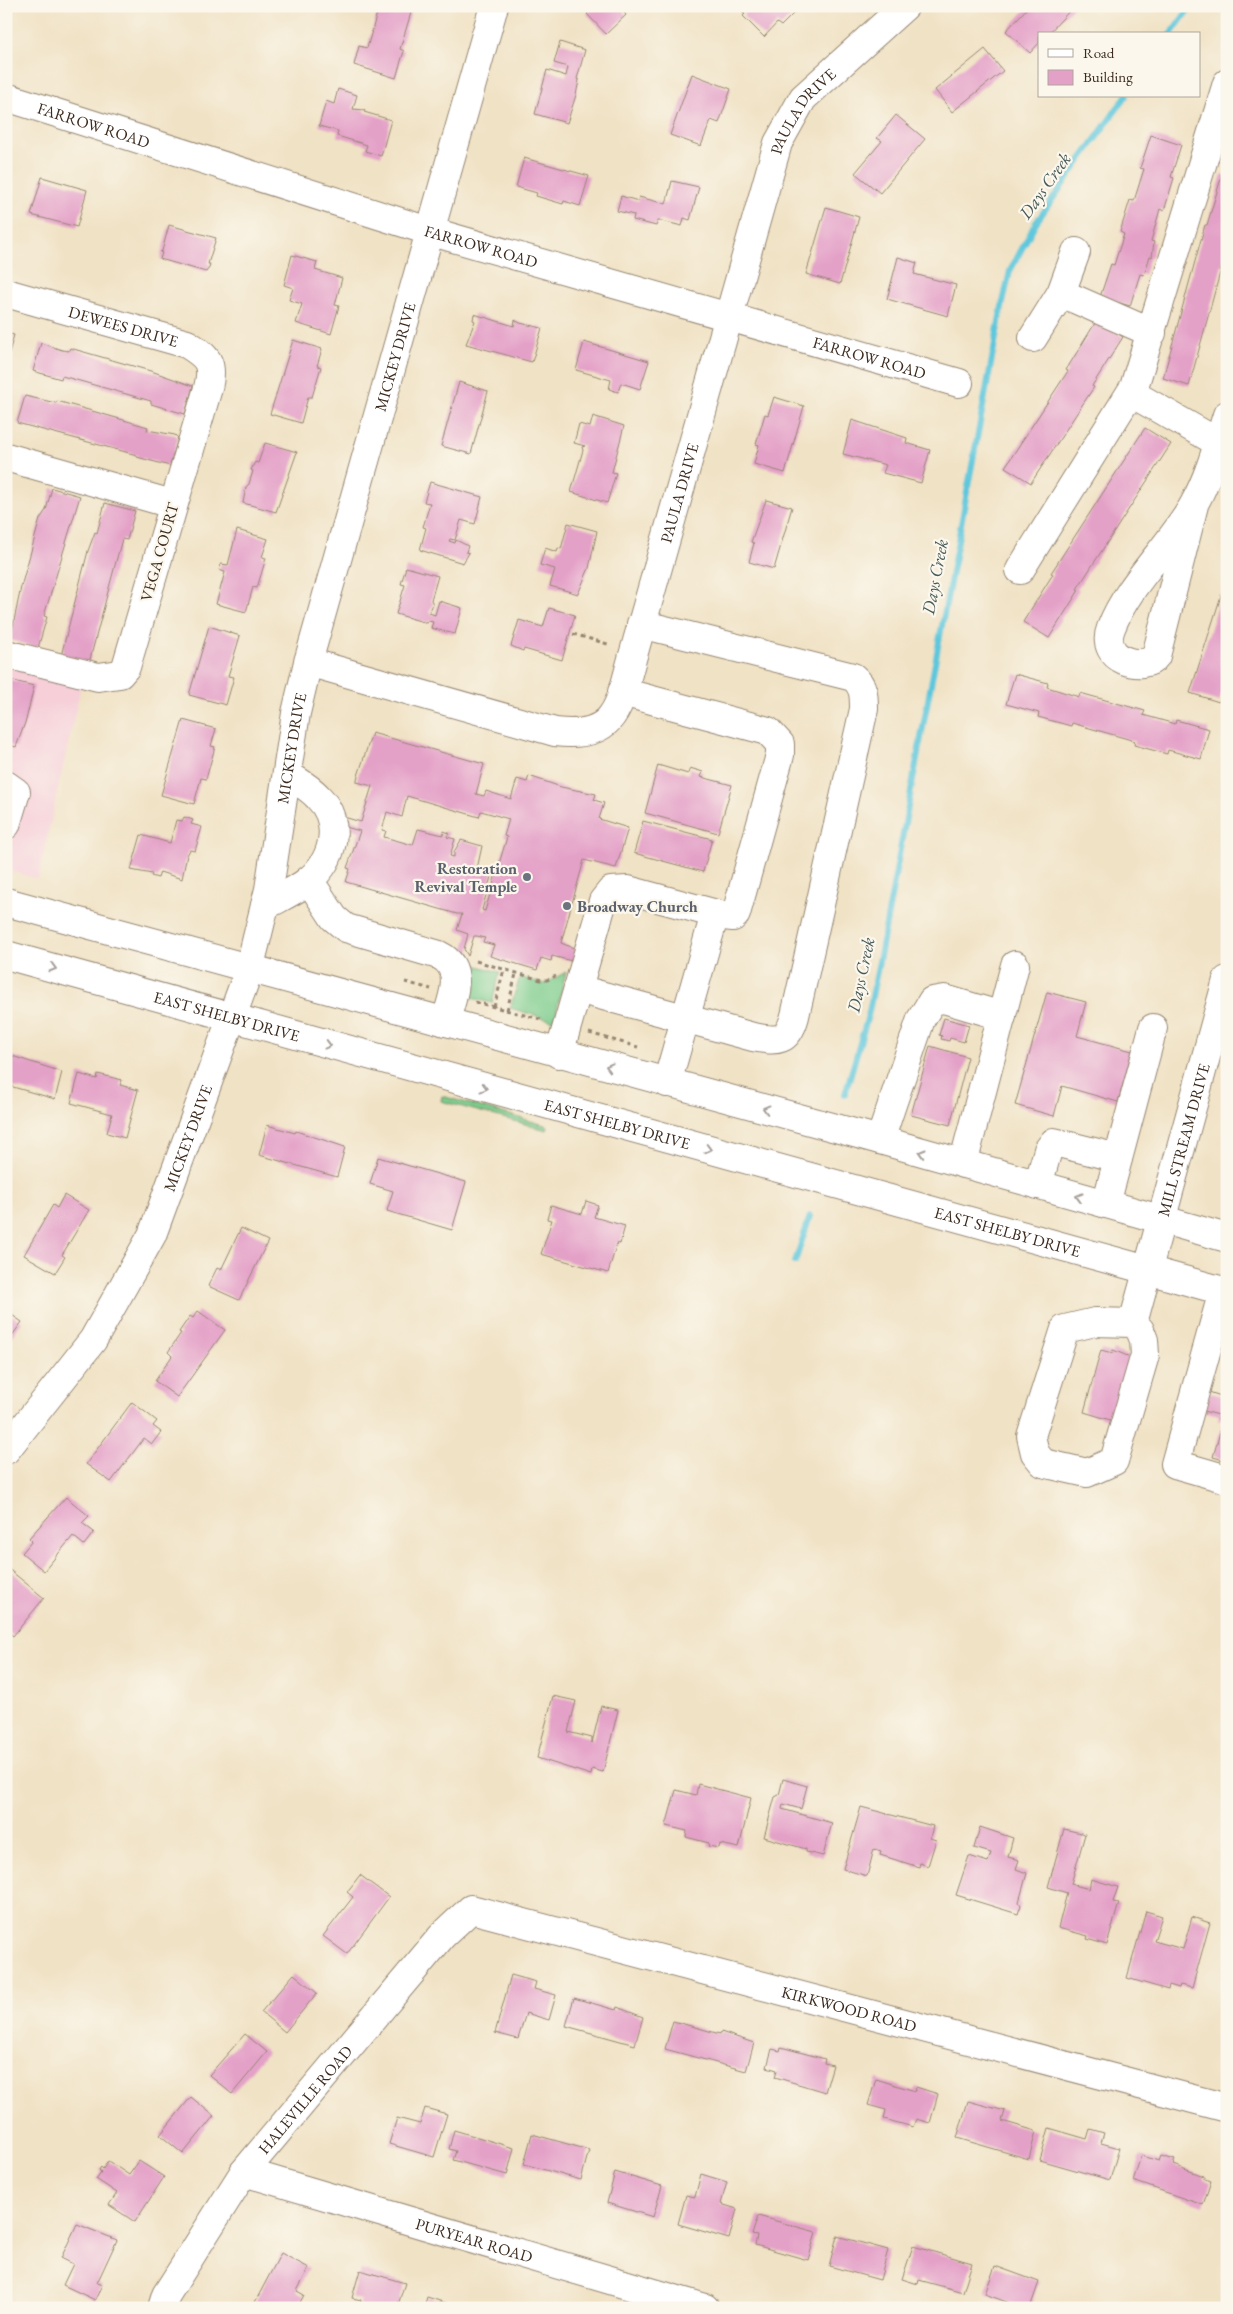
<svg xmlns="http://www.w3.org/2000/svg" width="1233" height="2314" font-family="'EB Garamond',serif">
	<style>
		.built { fill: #f6cfd9 }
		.green { fill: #7bcc8c; stroke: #5b7b55 }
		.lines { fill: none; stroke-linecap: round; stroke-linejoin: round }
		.stream { stroke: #5fc7dc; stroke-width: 6 }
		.building { fill: #e4a1c8; fill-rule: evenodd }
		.minor-casing { stroke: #968672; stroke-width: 30 }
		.major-casing { stroke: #968672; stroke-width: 30 }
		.path { stroke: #968672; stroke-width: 3; stroke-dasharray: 4 4; stroke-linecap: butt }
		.minor { stroke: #fff; stroke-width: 28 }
		.major { stroke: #fff; stroke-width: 28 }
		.oneway { stroke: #a79f9a }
		.worship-dot { fill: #6b7280; stroke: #fbf7ec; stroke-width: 2 }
		.labels { text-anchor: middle; stroke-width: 4.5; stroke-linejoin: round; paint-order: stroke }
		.street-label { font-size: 16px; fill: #3b2a1e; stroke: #fbf7ec }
		.worship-label { font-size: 16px; font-weight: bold; fill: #5b616d; stroke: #fbf7ec; text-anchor: end }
		.water-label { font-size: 18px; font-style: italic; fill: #465957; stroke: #fbf7ec }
	</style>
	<rect width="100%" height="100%" fill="#fbf7ec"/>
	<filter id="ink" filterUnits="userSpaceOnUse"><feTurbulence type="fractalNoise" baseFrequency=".02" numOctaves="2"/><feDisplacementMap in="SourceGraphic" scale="10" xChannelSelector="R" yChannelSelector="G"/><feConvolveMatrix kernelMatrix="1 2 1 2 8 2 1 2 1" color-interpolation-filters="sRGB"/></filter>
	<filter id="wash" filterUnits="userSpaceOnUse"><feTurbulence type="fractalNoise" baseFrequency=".0096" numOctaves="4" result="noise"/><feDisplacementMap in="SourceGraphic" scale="20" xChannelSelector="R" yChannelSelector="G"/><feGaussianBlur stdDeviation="1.12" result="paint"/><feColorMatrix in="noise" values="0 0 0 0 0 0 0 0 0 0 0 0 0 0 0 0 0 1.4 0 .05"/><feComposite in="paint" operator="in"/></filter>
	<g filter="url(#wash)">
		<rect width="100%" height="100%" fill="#f0e2c5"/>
		<polygon class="built" points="6,666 81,686 38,879 6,870"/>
		<g class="green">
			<polygon points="472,961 478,966 500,972 492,1003 464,996"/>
			<polygon points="566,972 554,1021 510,1008 520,977 544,984"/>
			<polygon points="442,1096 548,1126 547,1130 441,1101"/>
		</g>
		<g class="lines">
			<g class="stream">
				<polyline points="1171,34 1191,6"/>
				<polyline points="845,1094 869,1012 881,951 1000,316 1010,271 1035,224 1126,96"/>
				<polyline points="795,1262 810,1216"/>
			</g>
		</g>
		<g id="blocks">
			<g class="building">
				<polygon points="379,6 413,6 400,49 404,51 396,78 354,65 359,46 367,48"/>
				<polygon points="595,6 628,6 623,11 626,15 606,34 587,14"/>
				<polygon points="747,6 750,9 752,6 801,6 781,26 777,23 764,37 743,16 745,14 742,11"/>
				<polygon points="1029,6 1074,6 1048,34 1039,34 1039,43 1030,53 1006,31"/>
				<polygon points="560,42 585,50 577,79 579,80 576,95 567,123 535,114 547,70 566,76 568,67 554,63"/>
				<polygon points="985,49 1003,71 952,112 935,90"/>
				<polygon points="692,74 731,89 719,123 711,120 701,146 670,135"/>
				<polygon points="338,89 357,95 353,109 365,110 364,112 391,120 381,156 365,151 367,145 337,136 338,131 319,126 326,101 334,104"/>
				<polygon points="896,115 925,139 880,193 855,173 882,141 877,138"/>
				<polygon points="1151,135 1181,145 1171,177 1174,178 1164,211 1160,209 1151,241 1154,242 1152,257 1150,256 1144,275 1140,274 1130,306 1100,297 1111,264 1114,265 1124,234 1120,232 1130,200 1134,201 1144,169 1140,168"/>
				<polygon points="524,158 589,176 580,206 564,201 563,204 536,196 537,193 516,187"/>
				<polygon points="1222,175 1227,177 1227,247 1189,386 1163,378 1205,225 1207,225"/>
				<polygon points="42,177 87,190 77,227 31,215"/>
				<polygon points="672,181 699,187 690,220 684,218 682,226 662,221 658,221 656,226 633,220 634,215 617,211 621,196 638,201 639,197 666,204"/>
				<polygon points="826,207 859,217 840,284 806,274"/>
				<polygon points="169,225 216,238 208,264 210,264 209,268 206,272 160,259 162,253 160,252 162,251"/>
				<polygon points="292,255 317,262 315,270 342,278 335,305 339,306 331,334 296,323 302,304 289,300 293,288 284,285"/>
				<polygon points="898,257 917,263 914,274 956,285 948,316 887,299"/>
				<polygon points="474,314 514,326 515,320 520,323 542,328 532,362 466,344 475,321 473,320"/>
				<polygon points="1097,320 1123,337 1092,386 1094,387 1031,483 1005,467 1068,371 1066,370"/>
				<polygon points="6,333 14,335 7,360 6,360"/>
				<polygon points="293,340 322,349 317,366 321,367 312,397 308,397 301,423 270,414"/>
				<polygon points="584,342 649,361 640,389 621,383 618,392 609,389 611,380 576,370"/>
				<polygon points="41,343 62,350 69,351 70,348 154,372 193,386 185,414 151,404 151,401 62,376 61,379 33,371"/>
				<polygon points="459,382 488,391 471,454 441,446"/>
				<polygon points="25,396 56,403 57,401 148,427 147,430 175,435 178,438 170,466 137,457 137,455 17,423"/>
				<polygon points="774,397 804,406 785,473 754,464 759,445 756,444 765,414 768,415"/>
				<polygon points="593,416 624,426 612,472 616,473 607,503 571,492 583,450 582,447 585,446 574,443 579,424 590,427"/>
				<polygon points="852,420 907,438 906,443 930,450 921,483 883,473 886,465 843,454"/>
				<polygon points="1145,428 1171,444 1077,589 1079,590 1049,638 1023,622 1053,574 1051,573"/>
				<polygon points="265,443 297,452 276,512 243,503 246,487 249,484 253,471 251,470 255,462 258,463"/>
				<polygon points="430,482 482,497 475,524 461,520 455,540 450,539 449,541 455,543 456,540 468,546 466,552 469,553 463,563 420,550 426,528 423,527 430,503 424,502"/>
				<polygon points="52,488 80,496 44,616 47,617 38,648 10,640 21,587 40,519 46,510"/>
				<polygon points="766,500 792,507 774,569 749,562 754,543 751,542"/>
				<polygon points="105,503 135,511 127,540 122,539 89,663 62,655 62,652 88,551 95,532 97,533"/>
				<polygon points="568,523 597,531 589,568 578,594 550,586 555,569 540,565 545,548 557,552 558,548 561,549"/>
				<polygon points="237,530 268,539 262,557 266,558 257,588 253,587 246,612 216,604 225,572 219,570 221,564 228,565"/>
				<polygon points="406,567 438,576 431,600 433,604 429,613 435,615 439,601 462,608 455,634 431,628 433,622 428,621 427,623 396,614 405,585 401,584"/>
				<polygon points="1227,577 1227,676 1219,702 1190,693"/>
				<polygon points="549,608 575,615 562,660 524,649 523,651 511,646 519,620 543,627"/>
				<polygon points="209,626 240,636 228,676 234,677 226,705 189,695"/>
				<polygon points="1015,674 1048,683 1047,687 1079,697 1080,693 1145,711 1143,715 1175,724 1176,720 1209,729 1201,759 1168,750 1167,754 1134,745 1135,741 1072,723 1071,726 1038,717 1039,713 1006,704"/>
				<polygon points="6,679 34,686 26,720 16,747 6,744"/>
				<polygon points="183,720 216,729 211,746 215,747 206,779 201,778 194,804 161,795"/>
				<path d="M 372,733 L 484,764 L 476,794 L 484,796 L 486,791 L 511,799 L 517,779 L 527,782 L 529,776 L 561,787 L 596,794 L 594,800 L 604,803 L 599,819 L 628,828 L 616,868 L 584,860 L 561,943 L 579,950 L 576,962 L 552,956 L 551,961 L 541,958 L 537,970 L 490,956 L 494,945 L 483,942 L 485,938 L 477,936 L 474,936 L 468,956 L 464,949 L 468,934 L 457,930 L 462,914 L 457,914 L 346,882 L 350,869 L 347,868 L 360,831 L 342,826 L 340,816 L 361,822 L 372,786 L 357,782 L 357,779 ZM 407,796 L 479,817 L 481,811 L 509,819 L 504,836 L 507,837 L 485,911 L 482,910 L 492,873 L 477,869 L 482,846 L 461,840 L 454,852 L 454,857 L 450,856 L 455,839 L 447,837 L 449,833 L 444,831 L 443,835 L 418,829 L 413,845 L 384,837 L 386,831 L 382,830 L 387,812 L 402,817 Z"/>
				<polygon points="658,765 688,774 690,768 703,772 701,777 732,785 718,833 645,813"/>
				<polygon points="184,817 193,820 191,824 202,827 195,851 190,850 187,855 182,879 160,872 158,878 151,876 152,874 131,870 141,835 170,843 176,820 182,821"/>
				<polygon points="643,821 712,839 703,872 634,853"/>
				<polygon points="1047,992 1086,1002 1077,1036 1132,1051 1118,1102 1062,1086 1054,1116 1015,1105"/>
				<polygon points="944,1018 969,1025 964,1042 950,1038 949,1041 941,1039 942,1036 939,1035"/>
				<polygon points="930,1046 968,1057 950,1125 911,1115"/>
				<polygon points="6,1054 62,1072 55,1099 6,1085"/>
				<polygon points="79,1074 97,1079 98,1074 122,1080 120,1085 138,1090 125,1138 107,1133 112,1114 71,1103"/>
				<polygon points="267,1125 295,1133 296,1131 345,1147 337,1177 259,1155"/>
				<polygon points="378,1157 466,1182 452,1230 387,1211 393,1191 370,1184"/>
				<polygon points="64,1195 89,1210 62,1255 65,1257 55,1273 24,1255 53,1205 57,1208"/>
				<polygon points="586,1201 598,1205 594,1217 625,1226 620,1244 617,1243 608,1273 541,1254 552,1220 547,1219 551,1205 582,1214"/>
				<polygon points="241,1228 268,1241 239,1300 208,1286 217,1268 221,1270"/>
				<polygon points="6,1311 22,1322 6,1344"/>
				<polygon points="198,1311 225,1330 177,1397 155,1381 172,1356 168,1352 181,1333 179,1332 190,1316 193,1318"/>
				<polygon points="1101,1350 1112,1353 1113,1350 1135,1359 1117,1422 1084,1412"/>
				<polygon points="1227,1389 1227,1461 1213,1457 1224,1418 1218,1420 1219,1415 1203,1411 1209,1392 1224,1397"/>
				<polygon points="132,1402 157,1421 153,1426 161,1432 152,1444 144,1438 111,1482 86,1464"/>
				<polygon points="66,1497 89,1516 82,1523 94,1532 84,1545 73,1536 44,1571 22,1553 32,1541 29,1538"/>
				<polygon points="6,1567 44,1598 13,1636 6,1630"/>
				<polygon points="553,1696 576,1701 568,1732 592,1738 592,1743 601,1706 618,1710 603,1772 592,1769 591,1775 537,1758"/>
				<polygon points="783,1779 807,1786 801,1809 783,1804 782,1809 832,1823 823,1856 806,1852 806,1849 764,1837 775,1797 779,1795"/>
				<polygon points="698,1784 751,1798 739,1848 720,1844 719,1848 708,1846 709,1843 686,1837 687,1831 666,1826 676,1790 696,1795"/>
				<polygon points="861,1807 933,1826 930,1838 936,1840 928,1866 920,1863 919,1867 880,1855 881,1851 874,1849 867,1876 843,1869"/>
				<polygon points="980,1827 1013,1838 1008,1857 1019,1860 1016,1869 1027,1873 1019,1902 1021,1905 1018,1914 956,1895 969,1856 988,1862 991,1853 974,1848"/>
				<polygon points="1064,1829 1085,1834 1071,1884 1089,1889 1091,1879 1118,1887 1113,1902 1119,1903 1107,1945 1087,1939 1088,1936 1058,1928 1067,1893 1048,1887"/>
				<polygon points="360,1875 389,1897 347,1954 323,1936 353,1897 347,1892"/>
				<polygon points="1146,1911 1162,1916 1154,1941 1183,1949 1192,1917 1210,1923 1192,1988 1180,1985 1179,1988 1169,1985 1168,1990 1127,1978"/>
				<polygon points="294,1974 317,1993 285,2032 261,2012"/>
				<polygon points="511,1975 536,1982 534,1989 556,1995 549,2020 526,2013 518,2039 495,2033"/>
				<polygon points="574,1998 616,2010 617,2007 643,2017 635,2045 566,2026"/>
				<polygon points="673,2021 720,2034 721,2032 754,2043 746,2071 665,2049"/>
				<polygon points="245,2034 267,2052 232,2094 209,2075"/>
				<polygon points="781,2047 825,2059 824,2063 833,2065 825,2092 775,2077 777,2070 767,2067 772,2049 780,2051"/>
				<polygon points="876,2079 915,2091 916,2087 938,2094 930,2123 916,2119 913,2127 884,2119 886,2110 868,2105"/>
				<polygon points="191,2097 214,2116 183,2154 160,2135"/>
				<polygon points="968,2101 1005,2111 1002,2121 1036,2131 1029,2159 957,2138"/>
				<polygon points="425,2108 447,2114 434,2157 389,2144 397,2118 420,2124"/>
				<polygon points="1049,2128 1087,2139 1090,2129 1104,2133 1101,2143 1119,2148 1110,2180 1040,2160"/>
				<polygon points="454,2130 514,2148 507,2175 453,2160 456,2151 449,2149"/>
				<polygon points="532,2134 589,2150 581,2180 524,2164"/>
				<polygon points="1141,2156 1159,2161 1161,2156 1175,2160 1173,2165 1204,2176 1204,2179 1211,2181 1203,2205 1133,2181"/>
				<polygon points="108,2161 129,2175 139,2161 164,2177 135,2222 109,2205 117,2193 96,2179 101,2172 99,2170 101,2167 103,2169"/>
				<polygon points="615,2172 662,2186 653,2217 607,2203"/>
				<polygon points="701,2174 727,2182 721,2204 737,2209 729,2239 678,2224 686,2195 695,2197"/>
				<polygon points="758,2216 816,2232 808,2260 755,2245 757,2236 752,2235"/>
				<polygon points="77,2224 117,2240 97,2283 102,2285 95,2300 63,2285 73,2264 61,2258"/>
				<polygon points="837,2236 888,2250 880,2280 829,2266"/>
				<polygon points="913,2246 972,2263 963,2292 919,2280 918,2284 902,2279"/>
				<polygon points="281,2253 309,2268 297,2291 304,2295 297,2308 256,2308 253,2306"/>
				<polygon points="995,2266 1039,2282 1030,2308 1023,2308 985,2294"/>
				<polygon points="360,2270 405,2283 397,2308 358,2308 361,2300 352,2298"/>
				<polygon points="427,2297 459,2307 459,2308 424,2308"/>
			</g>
		</g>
	</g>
	<g filter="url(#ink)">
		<use href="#blocks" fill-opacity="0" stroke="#968672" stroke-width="1"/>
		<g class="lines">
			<g class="minor-casing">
				<g id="minor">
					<path id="s1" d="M 6,97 L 429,231 L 959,383"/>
					<path id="s2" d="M 6,293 L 187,344 C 208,357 214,363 208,388 L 126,667 L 120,674 L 98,677 L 6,654"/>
					<polyline points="1061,293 1152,333"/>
					<polyline points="1033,338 1061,293 1076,252"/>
					<polyline points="1131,393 1219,443 1227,445"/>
					<polyline points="6,457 172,504"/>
					<path d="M 1194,505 L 1156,656 C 1145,672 1098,661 1111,628 C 1128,583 1172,545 1194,504 C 1209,477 1218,444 1227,415"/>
					<polyline points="1020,570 1134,387 1227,83"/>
					<path id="s3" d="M 308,662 L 555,732 C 619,740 619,703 634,652 L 778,143 L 803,98 L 905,6"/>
					<polyline points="6,785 16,792 6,825"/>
					<path d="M 309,880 L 334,918 L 346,928 L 439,955 C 466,968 452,1000 445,1022"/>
					<path d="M 265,906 C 279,898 295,891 308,881 C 334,860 343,822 318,797 C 309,787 297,781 287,774"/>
					<path d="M 578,989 L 753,1037 C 778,1042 788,1042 795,1016 L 864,709 C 864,695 864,686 853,677 L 641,624"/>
					<polyline points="559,1054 603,901 611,891 628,890 724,916 733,917 736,914 780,755 780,744 768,731 622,692"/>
					<polyline points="667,1083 715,914"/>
					<polyline points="880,1140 921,1019 932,1001 944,999 1002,1016"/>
					<polyline points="963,1164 1015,965"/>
					<polyline points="1038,1185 1048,1150 1054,1142 1118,1158"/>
					<polyline points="1106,1204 1153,1028"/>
					<polyline points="1223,1291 1175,1464 1227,1479"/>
					<polygon points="1095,1322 1133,1323 1140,1330 1144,1340 1145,1355 1114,1461 1087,1473 1043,1463 1035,1453 1031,1436 1065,1329"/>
					<path id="s4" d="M 1133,1323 L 1227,980"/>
					<path id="s5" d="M 6,1450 L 93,1340 L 152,1235 L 249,970 L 269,889 L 296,713 L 308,662 L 494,6"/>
					<path id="s6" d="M 244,2172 L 705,2308"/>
					<path id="s7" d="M 162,2308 L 166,2295 L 244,2172 L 442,1936 L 471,1909 L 1227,2108"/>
				</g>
			</g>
			<g class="major-casing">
				<g id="major">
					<polyline points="6,902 880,1140 1227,1238"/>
					<path id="s8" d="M 6,955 L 1227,1292"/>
				</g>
			</g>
			<g class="path">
				<polyline points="573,634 611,645"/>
				<polyline points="476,961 541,980 547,980 556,976"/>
				<polyline points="405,982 431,989"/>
				<polyline points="475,1002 544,1020"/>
				<polyline points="494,1007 504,970"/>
				<polyline points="507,1010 516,974"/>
				<polyline points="589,1033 638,1047"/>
			</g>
			<use href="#minor" class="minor"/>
			<use href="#major" class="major"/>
		</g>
		<defs><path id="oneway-chevron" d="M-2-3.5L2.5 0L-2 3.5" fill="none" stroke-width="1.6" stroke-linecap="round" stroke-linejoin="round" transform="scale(1.25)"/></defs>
		<g class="oneway">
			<use href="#oneway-chevron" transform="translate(53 968) rotate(16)"/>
			<use href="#oneway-chevron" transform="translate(328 1045) rotate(15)"/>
			<use href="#oneway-chevron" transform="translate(609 1067) rotate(-165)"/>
			<use href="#oneway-chevron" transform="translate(484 1088) rotate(15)"/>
			<use href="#oneway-chevron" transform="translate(766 1109) rotate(-165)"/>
			<use href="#oneway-chevron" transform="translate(708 1149) rotate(15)"/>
			<use href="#oneway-chevron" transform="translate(922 1153) rotate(-164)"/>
			<use href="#oneway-chevron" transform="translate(1079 1197) rotate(-164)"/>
		</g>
	</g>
	<g class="worship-dot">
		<circle cx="527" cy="877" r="5"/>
		<circle cx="567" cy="906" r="5"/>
	</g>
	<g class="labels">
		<g class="street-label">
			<text dy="6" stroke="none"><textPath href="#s3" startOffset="956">PAULA DRIVE</textPath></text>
			<text dy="6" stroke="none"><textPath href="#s1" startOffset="92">FARROW ROAD</textPath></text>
			<text dy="6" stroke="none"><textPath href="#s1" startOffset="498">FARROW ROAD</textPath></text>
			<text dy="6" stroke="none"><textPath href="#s2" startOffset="122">DEWEES DRIVE</textPath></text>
			<text dy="6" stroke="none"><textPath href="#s5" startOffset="1174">MICKEY DRIVE</textPath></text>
			<text dy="6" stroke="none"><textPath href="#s1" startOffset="902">FARROW ROAD</textPath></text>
			<text dy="6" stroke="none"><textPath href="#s3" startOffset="552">PAULA DRIVE</textPath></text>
			<text transform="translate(159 552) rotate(-74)" y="6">VEGA COURT</text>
			<text dy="6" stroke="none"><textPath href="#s5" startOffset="769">MICKEY DRIVE</textPath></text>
			<text dy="6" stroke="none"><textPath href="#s8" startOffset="229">EAST SHELBY DRIVE</textPath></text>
			<text dy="6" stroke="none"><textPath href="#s8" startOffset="634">EAST SHELBY DRIVE</textPath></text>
			<text dy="6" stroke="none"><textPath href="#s5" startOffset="364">MICKEY DRIVE</textPath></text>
			<text dy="6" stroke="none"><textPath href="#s4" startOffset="190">MILL STREAM DRIVE</textPath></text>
			<text dy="6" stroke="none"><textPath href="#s8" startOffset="1039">EAST SHELBY DRIVE</textPath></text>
			<text dy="6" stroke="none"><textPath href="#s7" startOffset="898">KIRKWOOD ROAD</textPath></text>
			<text dy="6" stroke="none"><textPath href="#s7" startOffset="254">HALEVILLE ROAD</textPath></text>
			<text dy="6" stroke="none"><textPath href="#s6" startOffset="240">PURYEAR ROAD</textPath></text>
		</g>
		<g class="worship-label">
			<text x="517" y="874">Restoration<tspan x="517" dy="18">Revival Temple</tspan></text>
			<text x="577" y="912" text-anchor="start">Broadway Church</text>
		</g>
		<g class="water-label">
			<text transform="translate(1045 186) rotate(-55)" y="6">Days Creek</text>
			<text transform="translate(935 577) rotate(-79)" y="6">Days Creek</text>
			<text transform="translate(861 975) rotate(-78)" y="6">Days Creek</text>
		</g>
	</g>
	<rect width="1233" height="2314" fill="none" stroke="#fbf7ec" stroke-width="25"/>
	<rect x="1038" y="32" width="162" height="65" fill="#fbf7ec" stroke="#aea59a"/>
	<rect x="1048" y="49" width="25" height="8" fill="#ffffff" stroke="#aea59a"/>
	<text x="1083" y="58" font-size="15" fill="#3b2a1e">Road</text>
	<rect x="1048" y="70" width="25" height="15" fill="#e4a1c8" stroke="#aea59a"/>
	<text x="1083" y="82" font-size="15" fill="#3b2a1e">Building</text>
</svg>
